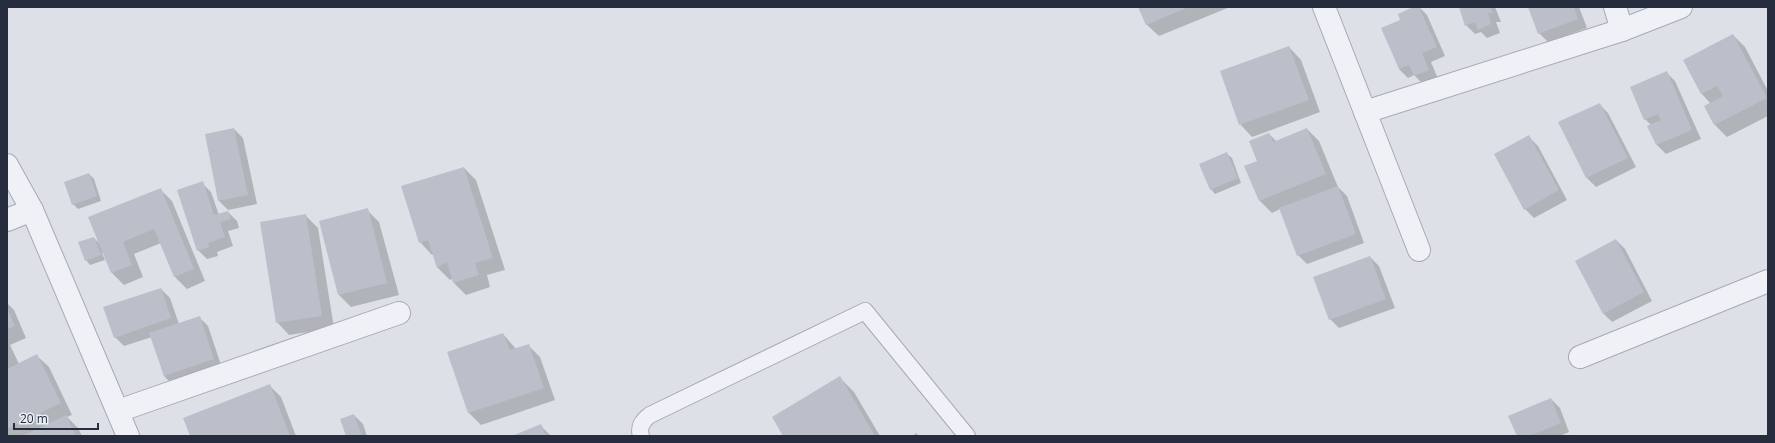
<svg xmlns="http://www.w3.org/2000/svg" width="1775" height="443" font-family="'Open Sans',sans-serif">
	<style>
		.shadow { fill: #0003 }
		.building { fill: #babfca }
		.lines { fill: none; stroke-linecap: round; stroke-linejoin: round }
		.lane-casing { stroke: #a6aab5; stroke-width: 18 }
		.street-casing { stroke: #a6aab5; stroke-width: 24 }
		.lane { stroke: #eff1f6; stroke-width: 16 }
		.street { stroke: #eff1f6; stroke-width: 22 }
	</style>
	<rect width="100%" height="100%" fill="#dde0e7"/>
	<g class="shadow">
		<polygon points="1139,7 1230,7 1159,36 1146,24"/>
		<polygon points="1416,7 1419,7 1427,15 1445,56 1431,62 1438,79 1424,85 1414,75 1408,78 1399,69 1401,20"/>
		<polygon points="1460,7 1495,7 1501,22 1496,22 1500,33 1487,38 1481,32 1475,34 1466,25"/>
		<polygon points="1529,7 1579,7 1587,28 1548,42 1539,33"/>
		<polygon points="1733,35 1745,47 1768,91 1768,116 1727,137 1715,125 1705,107 1711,104 1702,94 1685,60"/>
		<polygon points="1289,47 1301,60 1320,112 1252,137 1240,124"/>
		<polygon points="1666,72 1675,81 1701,139 1666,154 1657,145 1648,126 1651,125 1645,119"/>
		<polygon points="1599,104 1608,113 1636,167 1596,187 1587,178 1559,122"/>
		<polygon points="234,129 243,138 257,204 228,210 219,201"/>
		<polygon points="1307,129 1319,141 1338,187 1347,196 1364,243 1307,264 1298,255 1280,209 1272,213 1260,201 1258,161 1269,134 1277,142"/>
		<polygon points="1529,137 1538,146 1567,200 1534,218 1525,209"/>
		<polygon points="1227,154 1232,158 1241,183 1215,194 1211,189"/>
		<polygon points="464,168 476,180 505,270 487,275 490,287 466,295 454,283 453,278 450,280 438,268 434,254 432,255 420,242"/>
		<polygon points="89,174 94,179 101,201 78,209 73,204"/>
		<polygon points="202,183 211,192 219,215 228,212 237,221 239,228 228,231 233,246 217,252 218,256 207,259 198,250"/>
		<polygon points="160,189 172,201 205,281 187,289 175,277 161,243 134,254 143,277 124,285 112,273 104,253 102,253 105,260 90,265 86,260 94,238 101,245"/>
		<polygon points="367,210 379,222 399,295 351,307 339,295"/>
		<polygon points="306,216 318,228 334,328 289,335 277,322"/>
		<polygon points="1616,240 1625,249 1652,301 1612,322 1603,313"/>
		<polygon points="1370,257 1379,266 1395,308 1339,328 1330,319"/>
		<polygon points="161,289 170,298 179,324 199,317 208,326 222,368 173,385 164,376 152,337 124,346 115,337"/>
		<polygon points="7,303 14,310 26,338 10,345 19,364 36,355 49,367 72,415 67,417 78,428 82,436 7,436"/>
		<polygon points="503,334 516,349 528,345 540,357 555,400 481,425 469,413 448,353"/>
		<polygon points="840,378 854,392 880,436 784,436"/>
		<polygon points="269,385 281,397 296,436 191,436"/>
		<polygon points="1551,399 1560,408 1569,432 1560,436 1518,436"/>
		<polygon points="354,415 363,424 367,436 347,436"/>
		<polygon points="541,426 551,436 514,436"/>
		<polygon points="916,433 919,436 913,436"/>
	</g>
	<g class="building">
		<polygon points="1138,7 1189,7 1146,25"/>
		<polygon points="1413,7 1419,7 1437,47 1422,53 1429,70 1414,76 1409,65 1399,69 1381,28 1400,20 1398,14"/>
		<polygon points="1459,7 1490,7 1493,13 1488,13 1491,24 1478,30 1475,22 1465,26"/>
		<polygon points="1528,7 1574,7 1578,19 1538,34"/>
		<polygon points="1733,34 1767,98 1714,125 1704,106 1723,96 1717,86 1701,94 1683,60"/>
		<polygon points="1289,46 1309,100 1239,125 1220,71"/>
		<polygon points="1667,71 1692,130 1656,145 1647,126 1661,120 1658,114 1644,120 1630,87"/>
		<polygon points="1600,103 1628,158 1586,178 1558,122"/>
		<polygon points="234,128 248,195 218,201 205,134"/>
		<polygon points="1307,128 1326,174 1259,201 1244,166 1257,161 1249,141 1269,133 1273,142"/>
		<polygon points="1529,135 1559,190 1524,210 1494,154"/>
		<polygon points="1227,152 1238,178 1210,190 1199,164"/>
		<polygon points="464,167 493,258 475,263 479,275 453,283 447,262 437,268 428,240 419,243 401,186"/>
		<polygon points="89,173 97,196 72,205 64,182"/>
		<polygon points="203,181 214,215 228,211 231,219 220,222 225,237 208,243 209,247 197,251 177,190"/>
		<polygon points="1338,186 1356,234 1297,256 1279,208"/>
		<polygon points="161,188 194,269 174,277 154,229 123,242 132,265 111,273 88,217"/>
		<polygon points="368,208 387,283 338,295 319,221"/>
		<polygon points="306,214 322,316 276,323 260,222"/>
		<polygon points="94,237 101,255 85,261 78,242"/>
		<polygon points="1616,239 1644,292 1603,314 1575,261"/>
		<polygon points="1370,256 1386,299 1329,320 1313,277"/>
		<polygon points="161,288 171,318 114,338 103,307"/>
		<polygon points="7,308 15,326 7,329"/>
		<polygon points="200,316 214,359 164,376 149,333"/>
		<polygon points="503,333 510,350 529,344 544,388 468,413 447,352"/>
		<polygon points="37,354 61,403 7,429 7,369"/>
		<polygon points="840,376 875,436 783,436 772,417"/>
		<polygon points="270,384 290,436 190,436 183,418"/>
		<polygon points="1551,398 1561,423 1530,436 1517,436 1508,416"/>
		<polygon points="354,414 362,436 346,436 340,419"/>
		<polygon points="66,415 76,436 22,436"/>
		<polygon points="541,424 546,436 512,436"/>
	</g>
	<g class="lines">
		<g class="lane-casing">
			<path id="lane" d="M 641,436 C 638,427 643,420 650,415 L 865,311 L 967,436"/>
		</g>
		<g class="street-casing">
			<g id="street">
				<polyline points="1324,7 1419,250"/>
				<polyline points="1615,7 1622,30"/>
				<polyline points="1365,112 1622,30 1681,7"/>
				<polyline points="7,165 32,210 128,436"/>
				<polyline points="7,220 32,210"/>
				<polyline points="1580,357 1768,281"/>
				<polyline points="118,411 399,313"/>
			</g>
		</g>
		<use href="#lane" class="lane"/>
		<use href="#street" class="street"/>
	</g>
	<rect width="1775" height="443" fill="none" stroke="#252d3f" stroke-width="16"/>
	<path d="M14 423v6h84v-6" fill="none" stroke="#252d3f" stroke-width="2"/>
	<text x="20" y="423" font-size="12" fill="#252d3f" stroke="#eceff5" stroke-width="3" paint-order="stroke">20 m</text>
</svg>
